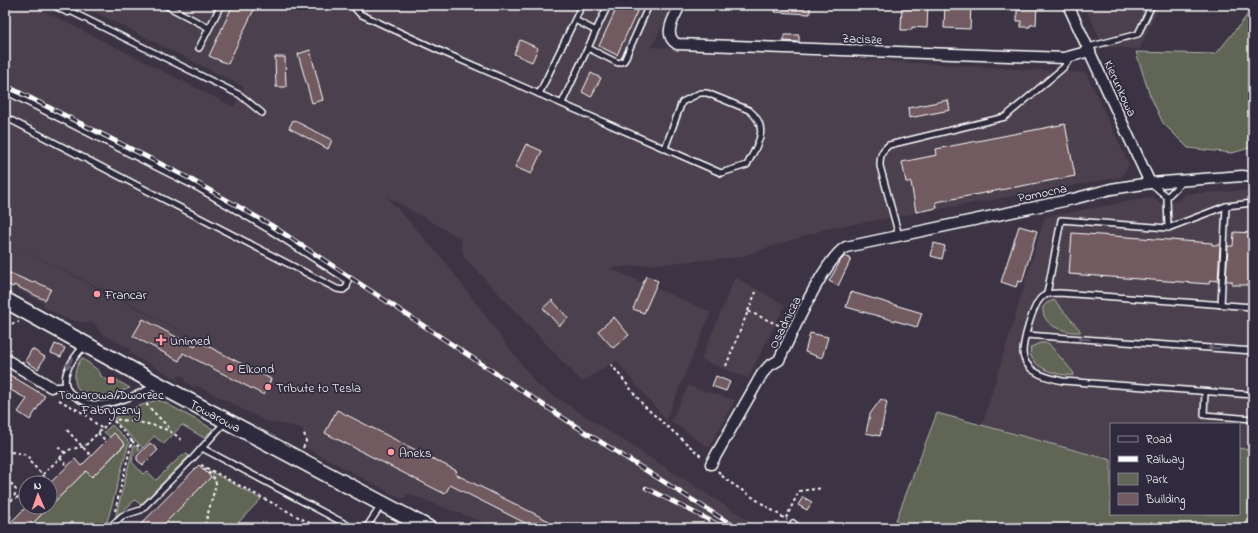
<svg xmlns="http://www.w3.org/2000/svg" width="1258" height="533" font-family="'Indie Flower',sans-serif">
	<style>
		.built { fill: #4c3f4d; fill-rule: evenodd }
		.green { fill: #616557; stroke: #b0b2ab }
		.building { fill: #715a61; stroke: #fff }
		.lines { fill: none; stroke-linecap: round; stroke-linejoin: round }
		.lane-casing { stroke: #fff; stroke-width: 8 }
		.street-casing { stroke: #fff; stroke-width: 13 }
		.secondary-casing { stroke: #fff; stroke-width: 18 }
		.path { stroke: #fff; stroke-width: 2; stroke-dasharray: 3 3; stroke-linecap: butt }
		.lane { stroke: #2f2a3d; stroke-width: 5 }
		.street { stroke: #2f2a3d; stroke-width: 10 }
		.secondary { stroke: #2f2a3d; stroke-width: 15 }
		.rail-casing { stroke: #fff; stroke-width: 4.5 }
		.rail { stroke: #2f2a3d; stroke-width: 3; stroke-dasharray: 9; stroke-linecap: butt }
		.oneway { stroke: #6d6a77 }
		.poi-dot { fill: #ff9aa2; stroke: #2f2a3d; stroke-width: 1.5 }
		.labels { text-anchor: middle; stroke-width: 3.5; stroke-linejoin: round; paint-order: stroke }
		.street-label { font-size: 13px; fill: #fff; stroke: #2f2a3d }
		.poi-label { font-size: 13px; fill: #fff; stroke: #2f2a3d; text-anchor: start }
	</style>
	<rect width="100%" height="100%" fill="#3c3444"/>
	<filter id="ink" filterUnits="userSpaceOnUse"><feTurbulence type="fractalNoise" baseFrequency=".025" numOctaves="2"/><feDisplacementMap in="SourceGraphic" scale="8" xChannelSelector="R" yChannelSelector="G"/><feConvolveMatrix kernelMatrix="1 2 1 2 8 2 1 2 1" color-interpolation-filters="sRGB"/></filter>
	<g filter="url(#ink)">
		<g class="built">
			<path d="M 5,5 L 32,5 L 234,107 L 244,87 L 81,5 L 673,5 L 652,47 L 1086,73 L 1129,164 L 1122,177 L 826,229 L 739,257 L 609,268 L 643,283 L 646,275 L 658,281 L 655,288 L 711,312 L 666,420 L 616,361 L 582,382 L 464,257 L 460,238 L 386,196 L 446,263 L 537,385 L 760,528 L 498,528 L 409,494 L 402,499 L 304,447 L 306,442 L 302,428 L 265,421 L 198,386 L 193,387 L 185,382 L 185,378 L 179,375 L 177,379 L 129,353 L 131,349 L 102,334 L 94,323 L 79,322 L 64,318 L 43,306 L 44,303 L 5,283 ZM 9,243 L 110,293 L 208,345 Z"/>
			<polygon points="1084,5 1159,5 1140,49 1104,47"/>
			<polygon points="1253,190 1253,451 1239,448 1239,424 1111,424 1111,460 982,425 1045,217 1153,197 1160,203 1179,201 1186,194"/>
			<polygon points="735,277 785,305 748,378 701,360"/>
			<polygon points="688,386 735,400 709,448 671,421"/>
		</g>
		<g class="green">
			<polygon points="1253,8 1253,147 1232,153 1188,148 1163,123 1149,93 1136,52 1216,54"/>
			<path d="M 1054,300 L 1080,330 L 1080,332 C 1065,333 1041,326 1043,307 L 1047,303 Z"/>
			<path d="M 1040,343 L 1048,343 L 1073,372 L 1074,375 C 1060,377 1025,367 1031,347 Z"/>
			<path d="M 82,358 L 99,371 L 101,376 L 109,381 L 116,380 L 130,388 C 119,392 106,399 94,397 C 72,395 70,373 82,358 Z"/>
			<polygon points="157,400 162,401 213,429 204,438 182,425 164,444 154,436 143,448 115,421 115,418 121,412"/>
			<polygon points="937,413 1111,460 1111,514 1239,514 1239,448 1253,451 1253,528 893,528"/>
			<polygon points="112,425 129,442 106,526 104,528 28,528 86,471 92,477 125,445 114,433 110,437 104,432"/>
			<polygon points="134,445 140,450 133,457 132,462 143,474 147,471 156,480 182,455 187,454 189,456 141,505 135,500 115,519"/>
			<polygon points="208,470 261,499 233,528 160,528 211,477 214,480 215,478"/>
		</g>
		<g class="building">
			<polygon points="233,5 256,5 228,64 209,56"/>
			<polygon points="618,5 640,5 617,55 599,46"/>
			<polygon points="776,5 810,5 810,14 775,12"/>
			<polygon points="902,5 928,5 927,28 912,27 912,30 901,30"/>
			<polygon points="945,5 971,5 970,29 944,28"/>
			<polygon points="1021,5 1037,5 1036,25 1030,25 1030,27 1021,27 1021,21 1017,21 1017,10 1021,10"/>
			<polygon points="784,35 799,35 799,42 784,41"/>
			<polygon points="520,40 538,48 532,62 514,54"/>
			<polygon points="310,50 323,100 312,103 298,54"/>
			<polygon points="275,57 285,57 286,87 276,87"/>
			<polygon points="591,73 601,78 591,97 582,92"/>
			<polygon points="948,100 950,110 909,118 908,108"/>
			<polygon points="293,120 332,140 328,149 289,128"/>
			<polygon points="1065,124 1075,176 936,202 937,208 916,212 911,182 906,182 902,162 937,155 936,149"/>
			<polygon points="526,144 542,151 531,174 515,167"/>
			<polygon points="1019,226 1037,231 1022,282 1018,281 1016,287 1001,282"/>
			<polygon points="1234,232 1253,233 1253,285 1232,285 1232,281 1226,281 1228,246 1233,246"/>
			<polygon points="1072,233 1212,243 1212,245 1220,245 1218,281 1210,280 1209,284 1069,274"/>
			<polygon points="934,243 945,246 942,259 931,256"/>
			<polygon points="845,256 851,259 838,286 829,281 841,260"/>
			<polygon points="5,271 33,283 34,281 51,289 45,300 14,285 13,287 5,283"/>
			<polygon points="646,276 658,281 644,313 633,309"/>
			<polygon points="851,292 922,313 917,327 846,307"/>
			<polygon points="552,300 568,318 559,326 543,308"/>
			<polygon points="614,317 629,335 613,348 598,331"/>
			<polygon points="143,319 195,347 198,341 271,379 264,395 183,353 179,361 133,336"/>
			<polygon points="810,333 828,337 822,358 805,352"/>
			<polygon points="55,344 65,348 61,357 51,353"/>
			<polygon points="32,349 45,357 38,369 25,361"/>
			<polygon points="5,372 45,396 30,420 18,412 27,399 5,387"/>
			<polygon points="716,376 730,382 726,391 712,386"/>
			<polygon points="881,399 887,402 880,436 866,433 870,414"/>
			<polygon points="337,410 457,471 455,474 549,521 545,528 535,528 450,485 445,494 325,433"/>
			<polygon points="114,433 125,444 92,477 86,471 50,506 50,483 75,459 81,466"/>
			<polygon points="150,443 158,450 143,465 137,460 137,456"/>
			<polygon points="199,465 211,477 160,528 137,528"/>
			<polygon points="803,497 812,502 807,510 798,505"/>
			<polygon points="26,507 49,507 28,528 5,528"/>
		</g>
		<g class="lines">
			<g class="lane-casing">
				<g id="lane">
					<polyline points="165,5 209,28"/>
					<path d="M 352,5 L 360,14 L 438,50 L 721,173 L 747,165 C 757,145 771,128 749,110 L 707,93 L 700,93 L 682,102 L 665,148"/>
					<polyline points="68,10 240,95 262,113"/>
					<polyline points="575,20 596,31"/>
					<polyline points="1088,47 1138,34 1152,5"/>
					<polyline points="199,48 221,5"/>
					<polyline points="588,48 618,63 624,61 649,5"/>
					<polyline points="5,91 200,189 268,229 344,278 348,281 347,287 343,290 337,289 5,117"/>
					<polyline points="539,94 582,5"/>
					<polyline points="562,103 608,5"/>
					<polyline points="1151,183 1167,197"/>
					<polyline points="1168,228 1167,197 1182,182"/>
					<path d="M 899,236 L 880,166 C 880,156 881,151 889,145 L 1005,117 L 1063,68 L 1071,58"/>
					<polyline points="1047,294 1061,220 1168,228 1226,206 1253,203"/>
					<polyline points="1221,305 1226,206"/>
					<path d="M 1253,307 L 1060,293 C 1053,293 1047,293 1042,297 C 1033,304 1020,348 1024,358 C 1029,374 1049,378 1063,381 L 1253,395"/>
					<polyline points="1026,335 1253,351"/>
					<path d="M 85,345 C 71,360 53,384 77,398 C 85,403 94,405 104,404 C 122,402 139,393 156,386"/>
					<polyline points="51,387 66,386"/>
					<polyline points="1205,392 1204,415 1253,419"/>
					<polyline points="202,448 353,528"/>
					<polyline points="793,523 799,528"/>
					<polyline points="109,528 122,516 141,510 193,458 226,421"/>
					<polyline points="366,528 382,504"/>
				</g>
			</g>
			<g class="street-casing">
				<g id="street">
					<polyline points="58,5 68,10"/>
					<path d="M 680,5 C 674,18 662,35 677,44 L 1064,58 L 1090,51"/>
					<polyline points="1068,5 1150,183"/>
					<polyline points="5,359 51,387"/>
					<path d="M 711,464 L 762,374 L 769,366 L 779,360 C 792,334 824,259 846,247 L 1073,199 L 1111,189 L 1150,183 L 1242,176 L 1253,177"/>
				</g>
			</g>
			<g class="secondary-casing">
				<g id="secondary">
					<path id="s1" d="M 5,300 L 159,385 L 428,528"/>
				</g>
			</g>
			<g class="path">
				<polyline points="748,311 756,292"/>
				<polyline points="6,325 19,322"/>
				<polyline points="611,364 644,406 702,457"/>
				<polyline points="726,366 748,311 783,327"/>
				<polyline points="149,398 147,405 171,430"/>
				<polyline points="59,400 85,414 102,429"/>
				<polyline points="67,430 91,456"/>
				<polyline points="98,433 106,441"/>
				<polyline points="132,441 142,449"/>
				<polyline points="58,447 65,453"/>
				<polyline points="303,448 306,441 304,433"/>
				<polyline points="5,451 24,454 32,460"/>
				<polyline points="60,458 67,466"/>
				<polyline points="30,462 51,483"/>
				<polyline points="201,465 319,528"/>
				<polyline points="204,468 215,479 216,484 204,528"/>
				<polyline points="718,471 725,479 787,520"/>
				<polyline points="11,483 16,490 14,498"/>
				<path d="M 34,483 L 68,450 L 85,446 L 112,419 C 131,421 168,424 181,440"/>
				<polyline points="5,503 21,496 26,491"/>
				<polyline points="5,511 13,520"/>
				<polyline points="115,511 132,441 112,419 119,410"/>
				<polyline points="786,518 799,491 823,488"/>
			</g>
			<use href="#lane" class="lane"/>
			<use href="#street" class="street"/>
			<use href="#secondary" class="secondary"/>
			<g class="rail-casing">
				<g id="rail">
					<polyline points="5,85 183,175 271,225 574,425 737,528"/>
					<polyline points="646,488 725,528"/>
				</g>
			</g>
			<use href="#rail" class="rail"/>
		</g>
		<defs><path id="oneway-shaft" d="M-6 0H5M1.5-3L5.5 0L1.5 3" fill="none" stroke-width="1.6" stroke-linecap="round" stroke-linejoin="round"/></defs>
		<g class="oneway">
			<use href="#oneway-shaft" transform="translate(1084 339) rotate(-176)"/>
			<use href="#oneway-shaft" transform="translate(1214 348) rotate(-176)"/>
			<use href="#oneway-shaft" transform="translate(70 363) rotate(119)"/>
		</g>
	</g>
	<g class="poi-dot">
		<circle cx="97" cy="294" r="4"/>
		<path d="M159 334h4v4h4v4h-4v4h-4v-4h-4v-4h4z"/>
		<circle cx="230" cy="368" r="4"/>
		<rect x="107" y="376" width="8" height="8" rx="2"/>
		<circle cx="268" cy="387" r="4"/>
		<circle cx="391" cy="452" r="4"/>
	</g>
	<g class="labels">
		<g class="street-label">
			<text transform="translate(862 38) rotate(2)" y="5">Zacisze</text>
			<text transform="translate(1121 88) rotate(65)" y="5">Kierunkowa</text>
			<text transform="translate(1042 192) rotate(-12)" y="5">Pomocna</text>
			<text transform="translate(784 322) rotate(-63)" y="5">Osadnicza</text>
			<text dy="5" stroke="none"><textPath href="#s1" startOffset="240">Towarowa</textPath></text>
		</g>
		<g class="poi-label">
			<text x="105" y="299">Francar</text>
			<text x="170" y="345">Unimed</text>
			<text x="238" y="373">Elkond</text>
			<text x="276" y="392">Tribute to Tesla</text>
			<text x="111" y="399" text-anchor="middle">Towarowa/Dworzec<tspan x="111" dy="15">Fabryczny</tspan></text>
			<text x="399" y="457">Aneks</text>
		</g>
	</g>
	<rect width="1258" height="533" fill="none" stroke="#2f2a3d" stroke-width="20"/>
	<rect x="10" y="10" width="1238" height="513" fill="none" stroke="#fff" stroke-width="1.5" filter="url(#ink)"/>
	<rect x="1110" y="423" width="130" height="92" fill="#2f2a3d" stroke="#827f8b"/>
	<rect x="1118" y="436" width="20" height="6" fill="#2f2a3d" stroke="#827f8b"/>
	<text x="1146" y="443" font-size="12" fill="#ffffff">Road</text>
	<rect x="1118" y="456" width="20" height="6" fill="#ffffff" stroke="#827f8b"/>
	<text x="1146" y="463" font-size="12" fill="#ffffff">Railway</text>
	<rect x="1118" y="473" width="20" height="12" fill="#616557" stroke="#827f8b"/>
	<text x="1146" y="483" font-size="12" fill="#ffffff">Park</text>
	<rect x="1118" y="493" width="20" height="12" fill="#715a61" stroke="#827f8b"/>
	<text x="1146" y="503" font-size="12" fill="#ffffff">Building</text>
	<g transform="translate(38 495) rotate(358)"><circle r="19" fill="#2f2a3d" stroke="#827f8b"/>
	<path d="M0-3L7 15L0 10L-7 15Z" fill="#ff9aa2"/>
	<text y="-6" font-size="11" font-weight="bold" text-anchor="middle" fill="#ffffff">N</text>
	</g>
</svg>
